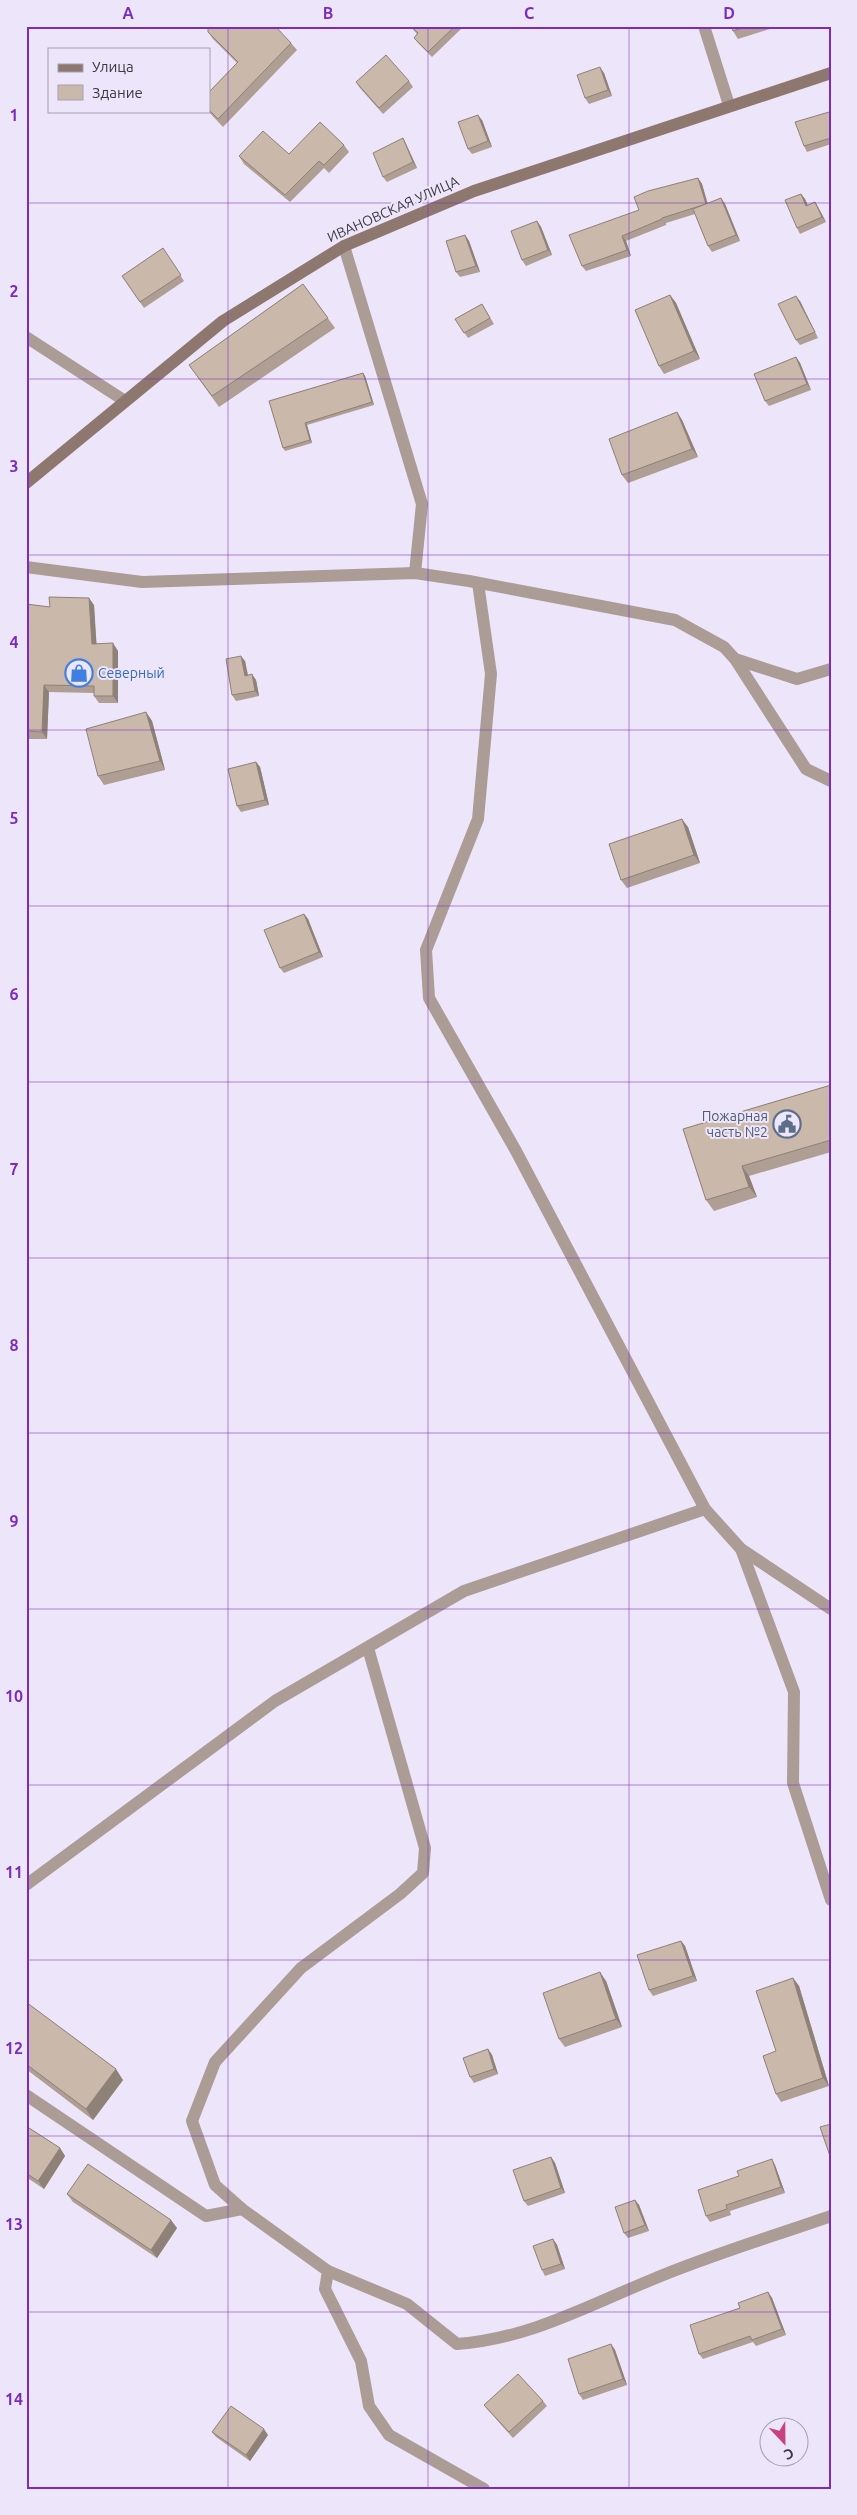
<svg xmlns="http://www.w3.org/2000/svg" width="857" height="2515" font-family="Ubuntu,sans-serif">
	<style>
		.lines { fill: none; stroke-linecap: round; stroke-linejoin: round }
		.street { stroke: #ac9c96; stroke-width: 12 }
		.secondary { stroke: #8e776e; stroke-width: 12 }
		.wall { fill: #ae9e93 }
		.shaded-wall { fill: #8d8178 }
		.building { fill: #cab8ab; stroke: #8d8178 }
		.grid { fill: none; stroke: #7b2cbf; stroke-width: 1; stroke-opacity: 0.55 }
		.labels { text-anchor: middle; stroke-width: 4; stroke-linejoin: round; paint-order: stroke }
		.street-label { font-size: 14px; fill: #3c3941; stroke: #ede5f9 }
		.shop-label { font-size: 14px; fill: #366cbe; stroke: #ede5f9; text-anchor: start }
		.service-label { font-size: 14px; fill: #4e5e75; stroke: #ede5f9; text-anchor: end }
		.neatline { fill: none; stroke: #7b2cbf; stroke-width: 2 }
		.grid-label { font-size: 16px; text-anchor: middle; font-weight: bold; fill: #7b2cbf }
	</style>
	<rect width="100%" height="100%" fill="#ede5f9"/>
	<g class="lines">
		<g class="street">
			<polyline points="704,26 729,105"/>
			<polyline points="344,246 422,504 415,573"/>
			<polyline points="26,337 125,401"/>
			<polyline points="26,567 142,582 415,573 469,581 675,620 724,647 735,659 806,769 831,781"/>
			<polyline points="478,583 491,674 478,819 426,950 429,998 516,1151 705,1509 741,1549 831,1609"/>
			<polyline points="735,659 797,679 831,669"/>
			<polyline points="741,1549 794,1692 793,1783 831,1900"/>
			<polyline points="368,1648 425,1848 423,1873 400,1894 301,1968 215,2062 192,2121 215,2185 242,2209 328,2271 325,2289 361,2361 369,2406 389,2435 484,2489"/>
			<polyline points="26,1885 275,1701 464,1591 705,1509"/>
			<polyline points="26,2095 206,2216 242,2209"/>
			<path d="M 328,2271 L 407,2304 L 457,2344 C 528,2339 587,2306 651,2280 C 710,2255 771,2237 831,2216"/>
		</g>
		<polyline class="secondary" points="26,483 223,321 344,246 474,191 831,73"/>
	</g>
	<g class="wall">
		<polygon points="410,26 459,26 461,29 432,57 418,43 414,38 417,34"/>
		<polygon points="731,26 779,26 738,39 733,31"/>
		<polygon points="208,32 291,43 297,50 223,127 208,111 209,111 209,92 237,63 213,39"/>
		<polygon points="604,73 612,96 589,104 585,98"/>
		<polygon points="409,81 413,87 383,114 360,88 356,82"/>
		<polygon points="831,115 831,144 807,152 804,146"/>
		<polygon points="482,120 492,147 472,154 468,149"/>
		<polygon points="403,138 406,144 417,168 387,182 383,177"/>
		<polygon points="344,145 349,152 329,173 324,168 290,202 244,164 239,156 289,154"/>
		<polygon points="698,178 702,184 708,204 721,198 725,204 740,241 712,252 708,246 695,214 666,223 666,225 626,241 631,256 586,271 582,266 639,210"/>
		<polygon points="801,194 805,199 808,205 815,202 818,207 826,222 800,234 797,228"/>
		<polygon points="537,221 541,227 552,255 526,266 522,260"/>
		<polygon points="465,235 469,241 480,272 460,277 456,272"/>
		<polygon points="163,248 184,281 144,308 122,276"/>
		<polygon points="303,284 335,328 219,407 189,365"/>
		<polygon points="670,295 676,303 700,359 664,374 659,366"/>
		<polygon points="800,301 818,338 800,345 796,340"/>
		<polygon points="482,304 494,324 468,338 455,319"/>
		<polygon points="796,357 800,363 811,390 769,406 765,401"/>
		<polygon points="363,373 365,376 374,405 307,425 312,443 285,451 283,448 269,401"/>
		<polygon points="677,412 682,420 698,457 628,483 622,475"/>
		<polygon points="26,604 50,607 94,605 96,643 118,651 118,703 99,703 94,696 94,693 49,692 47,739 27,739 26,737"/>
		<polygon points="245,661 248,675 256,680 259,696 236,701 232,695"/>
		<polygon points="146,712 152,721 165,770 104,785 98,776"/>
		<polygon points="256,762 260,767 269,805 241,812 237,806"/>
		<polygon points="688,827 700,863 627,888 621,880"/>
		<polygon points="304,914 308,919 323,957 284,973 280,968"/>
		<polygon points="831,1085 831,1152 749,1176 757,1197 714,1211 706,1200 683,1129"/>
		<polygon points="681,1941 685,1946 697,1981 653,1996 649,1990"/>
		<polygon points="793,1978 799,1986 829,2086 781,2102 776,2094 776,2051"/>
		<polygon points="606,1981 622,2027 565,2047 559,2039"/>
		<polygon points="26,2002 123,2080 93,2120 26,2069"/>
		<polygon points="488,2049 492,2055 498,2074 474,2083 470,2077"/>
		<polygon points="26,2126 60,2148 65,2156 44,2189 26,2177"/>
		<polygon points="551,2157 555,2163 565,2193 528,2206 524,2201"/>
		<polygon points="775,2165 785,2193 730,2211 731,2215 710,2222 706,2216"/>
		<polygon points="67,2194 177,2228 157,2258 73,2202"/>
		<polygon points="635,2200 639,2205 649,2231 628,2238 624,2233"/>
		<polygon points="553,2239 557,2245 565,2269 545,2276 542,2270"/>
		<polygon points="768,2292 772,2298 786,2335 756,2346 753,2342 703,2359 699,2354 740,2308"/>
		<polygon points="611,2344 615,2350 627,2385 583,2400 579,2394"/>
		<polygon points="543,2401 547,2406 513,2438 488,2410 484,2405"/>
		<polygon points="212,2432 268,2435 250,2461 216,2437"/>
	</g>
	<g class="shaded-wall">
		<polygon points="600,67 604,73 612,96 608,90"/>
		<polygon points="478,115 482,120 492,147 488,141"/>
		<polygon points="403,138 406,144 417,168 413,162"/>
		<polygon points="698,178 702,184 709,210 706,204"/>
		<polygon points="801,194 805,199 810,211 806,206"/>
		<polygon points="721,198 725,204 740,241 736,235"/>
		<polygon points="815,202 818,207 826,222 822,217"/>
		<polygon points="537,221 541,227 552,255 548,250"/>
		<polygon points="465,235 469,241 480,272 476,266"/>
		<polygon points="622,236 626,241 631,256 627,250"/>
		<polygon points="670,295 676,303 700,359 694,351"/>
		<polygon points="796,296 800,301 818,338 815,332"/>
		<polygon points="796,357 800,363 811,390 807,384"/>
		<polygon points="363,373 365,376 374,405 372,402"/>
		<polygon points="677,412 682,420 698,457 692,449"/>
		<polygon points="305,423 307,425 312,443 310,440"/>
		<polygon points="89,598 94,605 97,651 92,644"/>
		<polygon points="113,643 118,651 118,703 113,696"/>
		<polygon points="241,656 245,661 249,682 245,676"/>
		<polygon points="252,674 256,680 259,696 255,691"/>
		<polygon points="44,685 49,692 47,739 42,732"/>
		<polygon points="146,712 152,721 165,770 160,761"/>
		<polygon points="256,762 260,767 269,805 265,800"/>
		<polygon points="682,819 688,827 700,863 694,855"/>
		<polygon points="304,914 308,919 323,957 319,952"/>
		<polygon points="742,1166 749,1176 757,1197 749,1187"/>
		<polygon points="681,1941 685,1946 697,1981 693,1976"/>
		<polygon points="600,1972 606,1981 622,2027 616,2019"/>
		<polygon points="793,1978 799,1986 829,2086 823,2078"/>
		<polygon points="488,2049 492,2055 498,2074 494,2069"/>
		<polygon points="116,2069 123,2080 93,2120 86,2109"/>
		<polygon points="60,2148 65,2156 44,2189 38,2181"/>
		<polygon points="551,2157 555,2163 565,2193 561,2188"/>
		<polygon points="772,2159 775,2165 785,2193 781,2187"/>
		<polygon points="635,2200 639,2205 649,2231 645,2225"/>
		<polygon points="171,2220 177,2228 157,2258 151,2250"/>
		<polygon points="553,2239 557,2245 565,2269 561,2264"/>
		<polygon points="768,2292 772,2298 786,2335 782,2329"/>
		<polygon points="611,2344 615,2350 627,2385 623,2379"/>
		<polygon points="264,2429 268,2435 250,2461 246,2455"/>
	</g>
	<g class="building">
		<polygon points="208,26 275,26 291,43 218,119 209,110 209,92 238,62 208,32"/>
		<polygon points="411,26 455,26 428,52 414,38 418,33"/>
		<polygon points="731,26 748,26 733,31"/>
		<polygon points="386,55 409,81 379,108 356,82"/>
		<polygon points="600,67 608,90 585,98 577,75"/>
		<polygon points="829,112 831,117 831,138 804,146 795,122"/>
		<polygon points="478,115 488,141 468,149 458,122"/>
		<polygon points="320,122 344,145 324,165 319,161 285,195 239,156 263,131 289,154"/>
		<polygon points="403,138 413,162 383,177 373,153"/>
		<polygon points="698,178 706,204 662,218 662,219 622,236 627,250 582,266 569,235 639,210 634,197 648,191"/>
		<polygon points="801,194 806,206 815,202 822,217 797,228 785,200"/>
		<polygon points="721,198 736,235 708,246 693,209"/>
		<polygon points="537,221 548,250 522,260 511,231"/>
		<polygon points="465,235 476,266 456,272 446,241"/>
		<polygon points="163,248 181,275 140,302 122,276"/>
		<polygon points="303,284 328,318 212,396 189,365"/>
		<polygon points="670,295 694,351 659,366 635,310"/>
		<polygon points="796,296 815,332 796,340 778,304"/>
		<polygon points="482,304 490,318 464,333 455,319"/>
		<polygon points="796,357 807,384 765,401 754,374"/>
		<polygon points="363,373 372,402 305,423 310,440 283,448 269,401"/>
		<polygon points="677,412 692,449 622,475 609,439"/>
		<polygon points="49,597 89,598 92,644 113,643 113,696 94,696 94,686 44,685 42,732 26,731 26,604 50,607"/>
		<polygon points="241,656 245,676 252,674 255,691 232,695 226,659"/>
		<polygon points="146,712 160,761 98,776 86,729"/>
		<polygon points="256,762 265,800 237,806 228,769"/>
		<polygon points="682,819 694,855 621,880 609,844"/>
		<polygon points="304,914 319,952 280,968 264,930"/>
		<polygon points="831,1085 831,1140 742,1166 749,1187 706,1200 683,1129"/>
		<polygon points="681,1941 693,1976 649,1990 637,1955"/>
		<polygon points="600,1972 616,2019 559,2039 543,1993"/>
		<polygon points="793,1978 823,2078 776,2094 763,2056 776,2051 756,1991"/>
		<polygon points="26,2002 116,2069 86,2109 26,2064"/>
		<polygon points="488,2049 494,2069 470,2077 463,2058"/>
		<polygon points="831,2124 831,2159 820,2127"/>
		<polygon points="26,2126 60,2148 38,2181 26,2173"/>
		<polygon points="551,2157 561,2188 524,2201 513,2170"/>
		<polygon points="772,2159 781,2187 726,2205 727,2209 706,2216 698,2190 739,2176 737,2171"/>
		<polygon points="88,2164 171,2220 151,2250 67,2194"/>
		<polygon points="635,2200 645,2225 624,2233 615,2207"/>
		<polygon points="553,2239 561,2264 542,2270 533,2246"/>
		<polygon points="768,2292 782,2329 752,2340 750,2336 699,2354 690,2325 740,2308 738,2303"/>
		<polygon points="611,2344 623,2379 579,2394 568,2359"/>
		<polygon points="518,2374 543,2401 509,2432 484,2405"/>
		<polygon points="231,2406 264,2429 246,2455 212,2432"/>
	</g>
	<path class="grid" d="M 228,26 L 228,2489M 428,26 L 428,2489M 629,26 L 629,2489M 26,203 L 831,203M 26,379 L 831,379M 26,555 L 831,555M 26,730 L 831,730M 26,906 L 831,906M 26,1082 L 831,1082M 26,1258 L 831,1258M 26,1433 L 831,1433M 26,1609 L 831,1609M 26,1785 L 831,1785M 26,1960 L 831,1960M 26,2136 L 831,2136M 26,2312 L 831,2312"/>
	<defs>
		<g id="shop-ring" transform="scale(1.4375)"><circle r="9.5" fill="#ede5f9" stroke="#3f7fe0" stroke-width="1.5"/><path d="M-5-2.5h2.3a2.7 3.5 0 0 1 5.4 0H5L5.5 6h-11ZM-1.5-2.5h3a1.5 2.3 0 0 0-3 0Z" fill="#3f7fe0"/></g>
		<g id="civic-ring" transform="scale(1.4375)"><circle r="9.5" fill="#ede5f9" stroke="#5c6f8a" stroke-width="1.5"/><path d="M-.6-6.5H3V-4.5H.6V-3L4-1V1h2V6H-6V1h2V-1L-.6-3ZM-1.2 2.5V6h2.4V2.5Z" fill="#5c6f8a"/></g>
	</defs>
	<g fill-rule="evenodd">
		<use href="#shop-ring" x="79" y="673"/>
		<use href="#civic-ring" x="787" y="1124"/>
	</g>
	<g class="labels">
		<g class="street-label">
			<text transform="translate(393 209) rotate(-24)" y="5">ИВАНОВСКАЯ УЛИЦА</text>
		</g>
		<g class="shop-label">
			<text x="98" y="678">Северный</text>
		</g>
		<g class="service-label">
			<text x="768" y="1121">Пожарная<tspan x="768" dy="16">часть №2</tspan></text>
		</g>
	</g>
	<rect width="857" height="2515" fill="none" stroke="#ede5f9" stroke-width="55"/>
	<rect x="48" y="48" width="162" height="65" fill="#ede5f9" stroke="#a6a0af"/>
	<rect x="58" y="64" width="25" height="8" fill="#8e776e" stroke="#a6a0af"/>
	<text x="92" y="72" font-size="15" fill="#3c3941">Улица</text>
	<rect x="58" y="85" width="25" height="15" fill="#cab8ab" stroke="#a6a0af"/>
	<text x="92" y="98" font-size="15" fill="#3c3941">Здание</text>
	<g transform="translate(784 2442) rotate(158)"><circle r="24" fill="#ede5f9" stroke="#a6a0af"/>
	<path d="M0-4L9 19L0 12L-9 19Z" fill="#c9417e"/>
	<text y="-8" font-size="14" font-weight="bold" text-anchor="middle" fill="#3c3941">С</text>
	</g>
	<rect x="28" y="28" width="802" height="2460" class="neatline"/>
	<g class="grid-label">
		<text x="128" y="19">A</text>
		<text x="328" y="19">B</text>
		<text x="529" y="19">C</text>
		<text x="729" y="19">D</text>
		<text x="14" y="121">1</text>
		<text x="14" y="297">2</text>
		<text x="14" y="472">3</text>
		<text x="14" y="648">4</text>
		<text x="14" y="824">5</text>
		<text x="14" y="1000">6</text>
		<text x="14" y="1175">7</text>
		<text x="14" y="1351">8</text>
		<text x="14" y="1527">9</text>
		<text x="14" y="1702">10</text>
		<text x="14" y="1878">11</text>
		<text x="14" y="2054">12</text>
		<text x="14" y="2230">13</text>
		<text x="14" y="2405">14</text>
	</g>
</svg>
